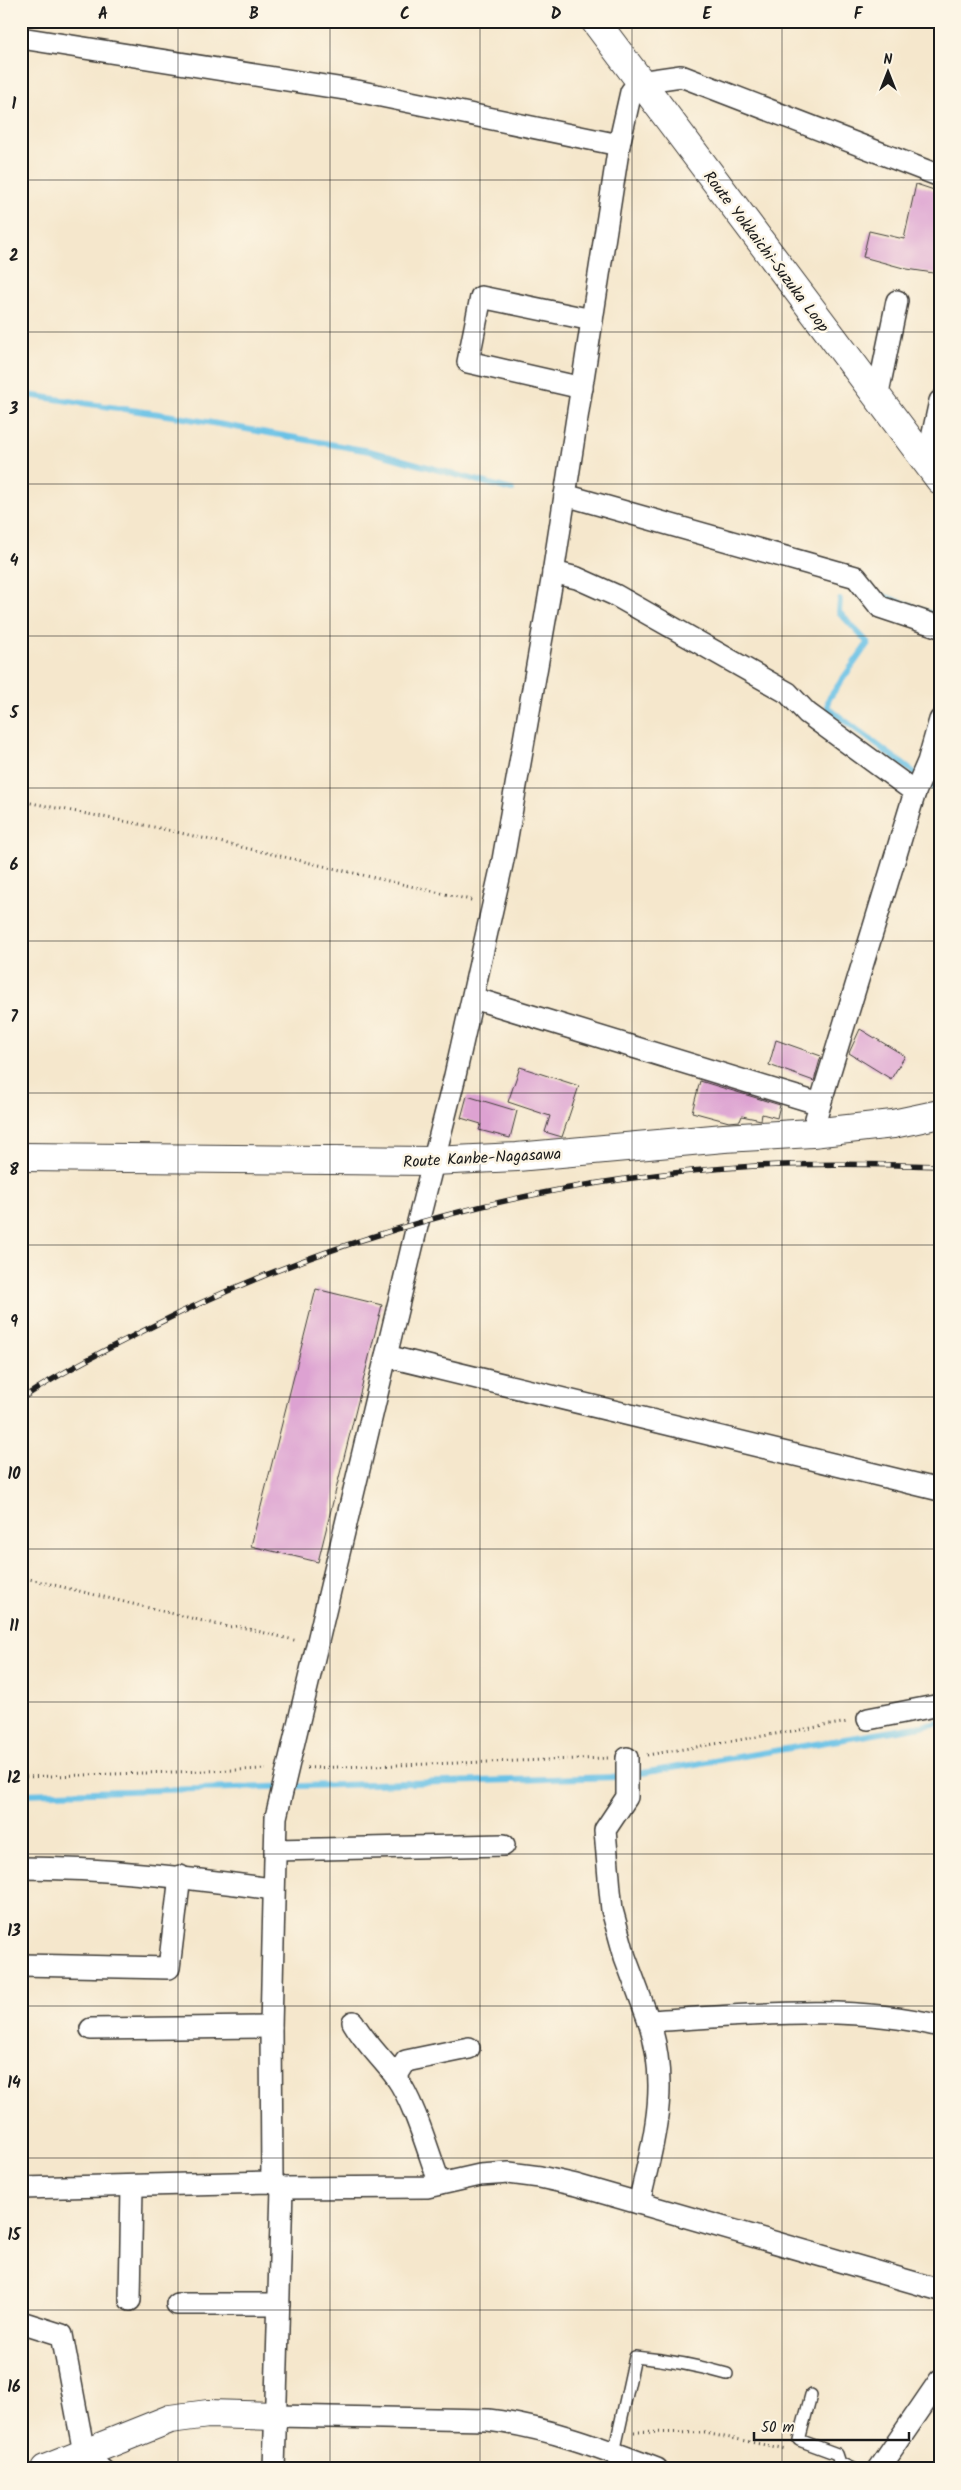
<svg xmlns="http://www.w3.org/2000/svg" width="961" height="2490" font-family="Kalam,sans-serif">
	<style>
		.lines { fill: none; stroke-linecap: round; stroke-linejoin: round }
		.stream { stroke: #68c1e6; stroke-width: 6 }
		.building { fill: #dda2d2 }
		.lane-casing { stroke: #3d3a36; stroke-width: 14 }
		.street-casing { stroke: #3d3a36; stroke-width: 24 }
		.secondary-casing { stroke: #3d3a36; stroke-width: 30 }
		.primary-casing { stroke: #3d3a36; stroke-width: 30 }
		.path { stroke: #3d3a36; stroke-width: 3; stroke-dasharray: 1 4; stroke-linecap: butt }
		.lane { stroke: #fff; stroke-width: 11 }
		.street { stroke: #fff; stroke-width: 21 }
		.secondary { stroke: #fff; stroke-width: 28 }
		.primary { stroke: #fff; stroke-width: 28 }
		.rail-casing { stroke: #1c1c1c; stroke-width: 5.5 }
		.rail { stroke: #fcf5e5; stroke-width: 4; stroke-dasharray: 11; stroke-linecap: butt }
		.grid { fill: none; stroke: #1c1c1c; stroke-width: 1; stroke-opacity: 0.55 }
		.labels { text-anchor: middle; stroke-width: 5; stroke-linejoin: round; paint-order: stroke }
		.street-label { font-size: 16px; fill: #1c1c1c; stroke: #fcf5e5 }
		.neatline { fill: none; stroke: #1c1c1c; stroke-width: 2 }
		.grid-label { font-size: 16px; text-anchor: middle; font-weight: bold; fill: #1c1c1c }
	</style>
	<rect width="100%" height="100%" fill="#fcf5e5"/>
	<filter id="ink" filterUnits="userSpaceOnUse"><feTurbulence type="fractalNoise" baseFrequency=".02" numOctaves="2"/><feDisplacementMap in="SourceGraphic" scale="10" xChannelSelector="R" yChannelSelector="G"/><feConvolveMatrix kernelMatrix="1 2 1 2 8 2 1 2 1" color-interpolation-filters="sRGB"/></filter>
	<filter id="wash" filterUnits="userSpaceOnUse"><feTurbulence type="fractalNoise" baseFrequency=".0096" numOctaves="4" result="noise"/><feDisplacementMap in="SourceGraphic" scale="20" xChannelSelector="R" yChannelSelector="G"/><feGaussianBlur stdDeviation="1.12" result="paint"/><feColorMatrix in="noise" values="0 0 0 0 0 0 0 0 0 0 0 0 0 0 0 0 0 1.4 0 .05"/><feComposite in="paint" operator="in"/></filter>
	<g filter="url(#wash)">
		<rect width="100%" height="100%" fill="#f5e7cc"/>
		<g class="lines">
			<g class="stream">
				<polyline points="21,394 173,416 369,451 512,490"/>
				<polyline points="876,593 932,614"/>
				<polyline points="840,600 839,612 868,643 828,700 828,708 940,792"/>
				<polyline points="21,1794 618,1777 940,1723"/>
			</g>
		</g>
		<g id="blocks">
			<g class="building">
				<polygon points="916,184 940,192 940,274 907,269 863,257 869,231 904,239"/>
				<polygon points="860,1029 905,1056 891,1079 849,1053"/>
				<polygon points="776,1040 821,1056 814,1081 769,1065"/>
				<polygon points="520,1067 579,1086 562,1137 545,1132 550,1116 508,1102"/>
				<polygon points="700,1081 780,1105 777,1118 762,1114 761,1120 742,1116 740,1121 729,1122 692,1112"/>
				<polygon points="467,1096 517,1111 510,1138 479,1130 481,1124 461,1118"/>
				<polygon points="316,1289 382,1305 318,1562 251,1546"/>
			</g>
		</g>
	</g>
	<g filter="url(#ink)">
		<use href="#blocks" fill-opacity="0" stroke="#3d3a36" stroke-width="1"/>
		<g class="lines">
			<g class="lane-casing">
				<g id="lane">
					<polyline points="811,2395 799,2440 837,2454 840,2463 853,2469"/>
					<polyline points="89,2453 109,2469"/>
					<path d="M 614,2453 L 635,2357 C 667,2360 696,2365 727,2374"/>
				</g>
			</g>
			<g class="street-casing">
				<g id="street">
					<polyline points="21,38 357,91 619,145"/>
					<polyline points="582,388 468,362 481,297 592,320"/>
					<polyline points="877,398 897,301"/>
					<polyline points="922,458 932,438 940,401"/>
					<polyline points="565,495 856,577 880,607 940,627"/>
					<polyline points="553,572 577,578 615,595 788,693 807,713 915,792 820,1104"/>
					<polyline points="915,792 928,762 940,720"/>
					<polyline points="473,998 820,1104 812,1133"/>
					<polyline points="386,1356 940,1490"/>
					<polyline points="868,1719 940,1705"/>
					<polyline points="627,1758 627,1797 605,1830 610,1890 612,1910 625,1957 649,2021"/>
					<polyline points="275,1850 504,1845"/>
					<path d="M 21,1868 C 106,1868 189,1878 273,1889"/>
					<polyline points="21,1965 169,1968 180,1876"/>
					<path d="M 353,2022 C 365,2043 382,2058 396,2077 C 415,2104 428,2152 440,2184"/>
					<polyline points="91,2029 271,2027"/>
					<polyline points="396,2077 406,2061 469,2048"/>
					<polyline points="272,2182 271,2027 276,1817 418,1222 454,1080 503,860 552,580 619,145 631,92 639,82 681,76 940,176"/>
					<polyline points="21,2188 272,2182 282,2188 427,2187 480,2175 509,2173 540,2177 576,2185 940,2290"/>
					<path d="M 639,2203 C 654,2138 670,2086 649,2021 C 745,2016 844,2003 940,2026"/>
					<polyline points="130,2300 132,2186"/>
					<polyline points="177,2304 279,2304"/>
					<polyline points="21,2322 62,2335 84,2453"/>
					<path d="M 276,2416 L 488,2420 C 547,2427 602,2448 657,2469"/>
					<polyline points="274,2469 282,2188"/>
					<polyline points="879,2469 940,2380"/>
				</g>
			</g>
			<g class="secondary-casing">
				<polyline id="secondary" points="45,2469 170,2419 208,2414 276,2416"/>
			</g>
			<g class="primary-casing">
				<g id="primary">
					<polyline points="595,21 940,480"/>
					<polyline points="21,1157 433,1161 517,1157 724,1138 812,1133 893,1124 940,1114"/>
				</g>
			</g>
			<g class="path">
				<polyline points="21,801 159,828 475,901"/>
				<polyline points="21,1577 228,1627 237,1626 298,1641"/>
				<polyline points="647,1755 848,1722"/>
				<polyline points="307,1768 608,1758"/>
				<polyline points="21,1777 266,1769"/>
				<polyline points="634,2432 705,2433 786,2449"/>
			</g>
			<use href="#lane" class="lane"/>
			<use href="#street" class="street"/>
			<use href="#secondary" class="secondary"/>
			<use href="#primary" class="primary"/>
			<g class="rail-casing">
				<path id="rail" d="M 21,1399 C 63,1371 111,1347 157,1324 C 343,1231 548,1178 756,1166 C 817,1163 878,1164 940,1166"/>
			</g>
			<use href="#rail" class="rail"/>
		</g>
	</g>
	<path class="grid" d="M 178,21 L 178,2469M 330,21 L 330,2469M 480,21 L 480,2469M 632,21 L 632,2469M 782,21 L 782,2469M 21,180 L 940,180M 21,332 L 940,332M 21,484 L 940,484M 21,636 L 940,636M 21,788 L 940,788M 21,941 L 940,941M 21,1093 L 940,1093M 21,1245 L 940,1245M 21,1397 L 940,1397M 21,1549 L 940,1549M 21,1702 L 940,1702M 21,1854 L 940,1854M 21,2006 L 940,2006M 21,2158 L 940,2158M 21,2310 L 940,2310"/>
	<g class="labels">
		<g class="street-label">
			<text transform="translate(767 251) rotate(53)" y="6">Route Yokkaichi-Suzuka Loop</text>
			<text transform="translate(482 1157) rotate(-3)" y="6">Route Kanbe-Nagasawa</text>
		</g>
	</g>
	<rect width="961" height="2490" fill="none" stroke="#fcf5e5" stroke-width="55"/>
	<g transform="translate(888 72)" stroke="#fcf5e5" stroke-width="4" paint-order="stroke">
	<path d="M0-4L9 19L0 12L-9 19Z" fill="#1c1c1c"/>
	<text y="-8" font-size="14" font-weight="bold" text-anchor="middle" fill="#1c1c1c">N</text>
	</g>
	<path d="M754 2432v8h155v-8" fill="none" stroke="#1c1c1c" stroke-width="2.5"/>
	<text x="761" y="2432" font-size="15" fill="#1c1c1c" stroke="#fcf5e5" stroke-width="4" paint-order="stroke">50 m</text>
	<rect x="28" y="28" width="906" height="2434" class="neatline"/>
	<g class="grid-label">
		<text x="103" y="19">A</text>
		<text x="254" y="19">B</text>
		<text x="405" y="19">C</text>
		<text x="556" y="19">D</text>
		<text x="707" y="19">E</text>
		<text x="858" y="19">F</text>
		<text x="14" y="109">1</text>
		<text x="14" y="261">2</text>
		<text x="14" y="414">3</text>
		<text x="14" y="566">4</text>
		<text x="14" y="718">5</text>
		<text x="14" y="870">6</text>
		<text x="14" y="1022">7</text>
		<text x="14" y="1175">8</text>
		<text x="14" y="1327">9</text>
		<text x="14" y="1479">10</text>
		<text x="14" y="1631">11</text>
		<text x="14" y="1783">12</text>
		<text x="14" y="1936">13</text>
		<text x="14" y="2088">14</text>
		<text x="14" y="2240">15</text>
		<text x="14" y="2392">16</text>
	</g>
</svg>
